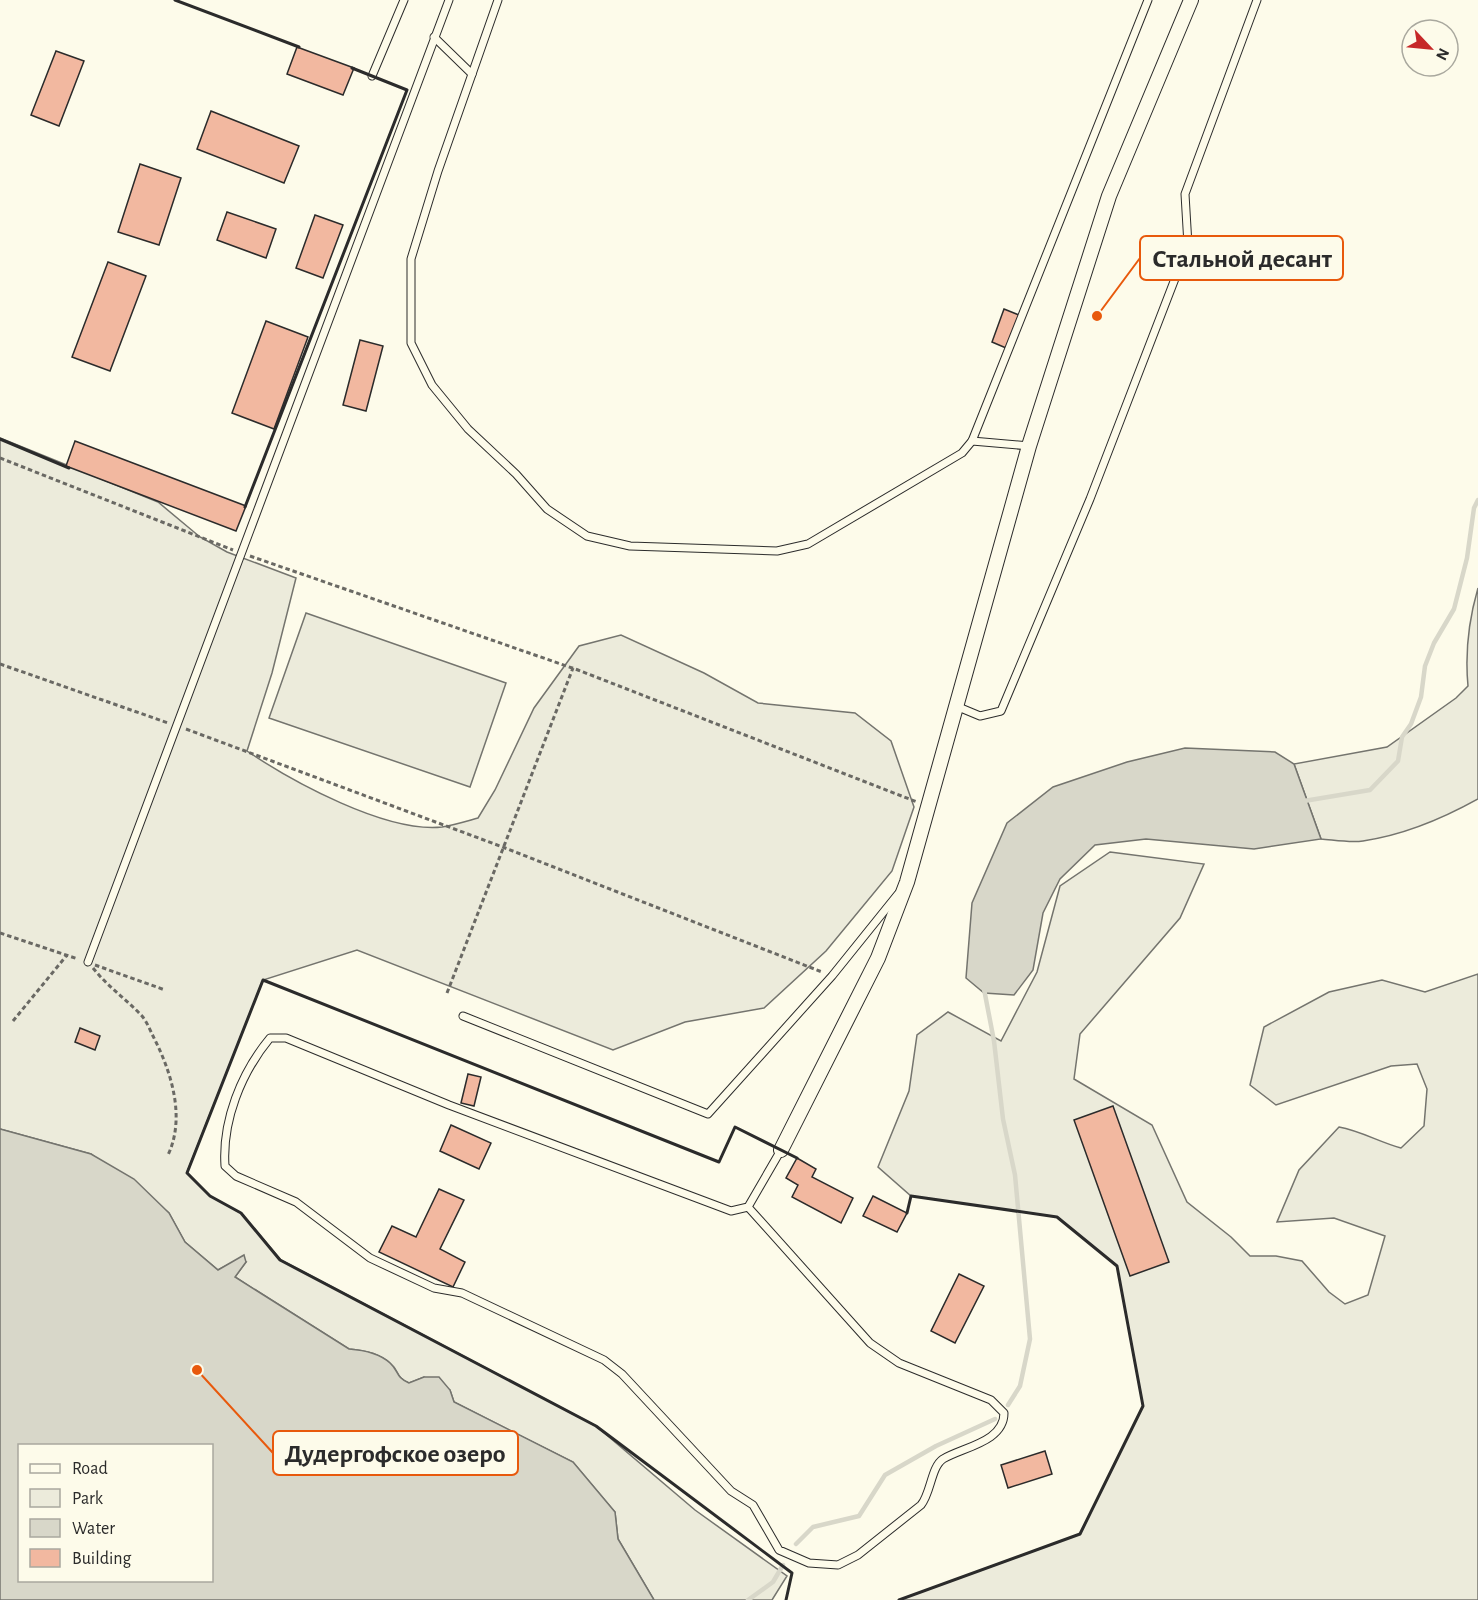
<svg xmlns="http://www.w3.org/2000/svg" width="1478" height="1600" font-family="'Alegreya Sans',sans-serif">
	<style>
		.green { fill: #ecebdb; stroke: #74746e; stroke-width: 1.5 }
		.water { fill: #d8d7c9; stroke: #74746e; stroke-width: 1.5; fill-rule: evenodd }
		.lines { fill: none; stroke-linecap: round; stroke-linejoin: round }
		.stream { stroke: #d8d7c9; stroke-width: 4.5 }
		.building { fill: #f2b8a0; stroke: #2b2b2b; stroke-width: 1.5 }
		.service-casing { stroke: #2b2b2b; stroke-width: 9 }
		.minor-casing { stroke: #2b2b2b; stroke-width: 16 }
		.path { stroke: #6a6964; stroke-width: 3; stroke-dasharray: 4.5 3; stroke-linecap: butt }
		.service { stroke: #fdfbea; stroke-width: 7 }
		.minor { stroke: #fdfbea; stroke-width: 14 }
		.wall { stroke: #2b2b2b; stroke-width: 3 }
		.leader { fill: none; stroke: #e8590c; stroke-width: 2 }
		.callout-dot { fill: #e8590c; stroke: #fdfbea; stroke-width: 2 }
		.callout { fill: #fdfbea; stroke: #e8590c; stroke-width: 2 }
		.callout-label { font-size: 26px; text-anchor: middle; font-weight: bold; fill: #2b2b2b }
	</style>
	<rect width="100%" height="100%" fill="#fdfbea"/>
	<g class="green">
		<path d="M 0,438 L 158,502 L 200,537 L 227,552 L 296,578 L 272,673 L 247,751 C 293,782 386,833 442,827 C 454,825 467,821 478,818 L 495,790 L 534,708 L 579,646 L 621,635 L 704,673 L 758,703 L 855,713 L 891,741 L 914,807 L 892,871 L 826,951 L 764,1008 L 685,1022 L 613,1050 L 357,950 L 263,980 L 187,1172 L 210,1196 L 241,1213 L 281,1260 L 596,1426 L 695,1510 L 787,1576 L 772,1600 L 654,1600 L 618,1539 L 615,1512 L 573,1462 L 454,1402 L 450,1390 L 424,1377 L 409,1383 C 395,1377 400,1371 390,1363 C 379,1353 363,1350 349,1349 L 235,1277 L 246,1262 L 233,1262 L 218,1270 L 185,1242 L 169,1213 L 91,1154 L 0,1129 Z"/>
		<path d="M 1478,588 L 1478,799 C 1442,819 1405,835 1363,841 C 1350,843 1334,840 1321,839 L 1294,764 L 1387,747 L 1456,698 L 1468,686 C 1465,654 1469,619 1478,588 Z"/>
		<polygon points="306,613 506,683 470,787 269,718"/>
		<path d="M 1110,852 L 1204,864 L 1180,918 L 1080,1034 L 1074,1079 L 1152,1125 L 1187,1202 L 1231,1237 L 1250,1256 L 1276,1256 L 1302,1261 L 1329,1292 L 1345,1304 L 1368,1295 L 1385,1236 L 1334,1218 L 1277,1222 L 1299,1170 L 1339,1127 C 1361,1131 1379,1142 1401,1148 L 1424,1126 L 1427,1089 L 1417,1064 L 1391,1066 L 1276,1105 L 1250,1085 L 1264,1027 L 1329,992 L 1382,980 L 1425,992 L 1478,974 L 1478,1600 L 899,1600 L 1080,1534 L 1143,1406 L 1117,1266 L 1057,1217 L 911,1196 L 878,1167 L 909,1091 L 917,1035 L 948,1012 L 1001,1041 L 1037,972 L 1060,886 Z"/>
	</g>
	<g class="water">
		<polygon points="1185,748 1275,752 1294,764 1321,839 1254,849 1146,839 1095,845 1060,879 1043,913 1033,970 1014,995 984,993 966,978 972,903 1007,823 1053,787 1127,762"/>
		<path d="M 0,1129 L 91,1154 L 134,1179 L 169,1213 L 185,1242 L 218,1270 L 244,1255 L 246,1262 L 235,1277 L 349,1349 C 363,1350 379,1353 390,1363 C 399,1371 395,1377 409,1383 L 424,1377 L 439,1377 L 450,1390 L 454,1402 L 573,1462 L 615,1512 L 618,1539 L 654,1600 L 0,1600 ZM 20,1446 L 212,1446 L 212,1580 L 20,1580 Z"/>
	</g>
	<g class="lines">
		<g class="stream">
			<polyline points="1304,801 1370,790 1398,761 1402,737 1411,724 1421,697 1425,666 1434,643 1454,609 1467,558 1474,508 1478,500"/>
			<polyline points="984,989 994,1041 1003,1119 1015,1175 1030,1339 1020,1386 1008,1405"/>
			<polyline points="796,1544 813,1527 859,1516 885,1475 936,1446 995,1419"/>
			<polyline points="748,1600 773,1582 783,1565"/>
		</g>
	</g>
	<g class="building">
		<polygon points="297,47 354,68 343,95 287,74"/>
		<polygon points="56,51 84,61 59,126 31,115"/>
		<polygon points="211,111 299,146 284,183 197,149"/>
		<polygon points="140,164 181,178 159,245 118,232"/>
		<polygon points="227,212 276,229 266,258 217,240"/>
		<polygon points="315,215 343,225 323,278 296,268"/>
		<polygon points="108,262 146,276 110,371 72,357"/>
		<polygon points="1004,309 1019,315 1006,348 992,342"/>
		<polygon points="266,321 308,337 274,429 232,413"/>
		<polygon points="360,340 383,346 366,411 343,405"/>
		<polygon points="75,441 246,506 236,531 66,466"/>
		<polygon points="80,1028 100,1036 95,1050 75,1042"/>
		<polygon points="468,1074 481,1077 474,1106 461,1103"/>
		<polygon points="1113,1106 1169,1262 1130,1276 1074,1120"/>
		<polygon points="451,1125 491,1143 479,1169 440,1151"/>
		<polygon points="797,1158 816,1169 812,1177 853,1198 841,1223 792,1197 798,1185 786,1178"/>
		<polygon points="439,1189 464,1200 440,1249 465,1262 453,1287 379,1252 392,1226 416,1237"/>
		<polygon points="873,1196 907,1213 897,1232 863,1216"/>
		<polygon points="959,1274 984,1286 955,1343 931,1331"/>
		<polygon points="1045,1451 1052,1474 1008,1488 1001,1465"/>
	</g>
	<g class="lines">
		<g class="service-casing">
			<g id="service">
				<polyline points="498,0 438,171 411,259 411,343 432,385 468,429 516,474 547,509 587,536 630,546 777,551 808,544 962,453 972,441 1148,0"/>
				<polyline points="434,37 472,74"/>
				<polyline points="372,76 404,0"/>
				<polyline points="972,441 1029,446"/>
				<polyline points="956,706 980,716 1001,711 1090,499 1188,245 1185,194 1257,0"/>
				<polyline points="88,962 449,0"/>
				<polyline points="463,1016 708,1114 832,976 898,894"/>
				<path d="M 748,1207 L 870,1343 L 899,1363 L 991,1400 L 1004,1413 C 1004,1442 963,1447 943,1459 C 931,1467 931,1493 921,1505 L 858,1555 L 838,1565 L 809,1563 L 779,1550 L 753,1505 L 731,1491 L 622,1374 L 604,1360 L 462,1293 L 434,1288 L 370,1258 L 296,1202 L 236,1176 L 225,1166 C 222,1121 241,1073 270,1038 L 286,1038 L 449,1105 L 731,1211 L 748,1207 L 781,1150"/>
			</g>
		</g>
		<g class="minor-casing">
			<polyline id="minor" points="781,1150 878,958 907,882 1029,446 1109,196 1191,0"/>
		</g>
		<g class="path">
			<polyline points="0,458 233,550"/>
			<polyline points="250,556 578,670 917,802"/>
			<polyline points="0,664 168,723"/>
			<polyline points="186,729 500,846 822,972"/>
			<polyline points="0,933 78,959"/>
			<polyline points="95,965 165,990"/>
			<path d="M 93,968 C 108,987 126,999 142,1016 C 147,1022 150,1030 153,1036 C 171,1071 186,1117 168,1155"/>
			<polyline points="447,993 573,668"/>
			<polyline points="13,1021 67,955"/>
		</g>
		<use href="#service" class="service"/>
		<use href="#minor" class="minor"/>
		<g class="wall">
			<polyline points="175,0 299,47"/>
			<polyline points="0,439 69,468"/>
			<polyline points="245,507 407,90 352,68"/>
			<polyline points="786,1600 792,1573 596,1426 280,1260 241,1213 210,1196 187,1173 263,980 719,1162 735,1127 797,1158"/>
			<polyline points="899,1600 1080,1534 1143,1406 1117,1266 1057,1217 911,1196 907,1213"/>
		</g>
	</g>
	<path class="leader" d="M1097 316L1140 258M197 1370L273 1453"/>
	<g class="callout-dot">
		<circle cx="1097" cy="316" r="6"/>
		<circle cx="197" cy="1370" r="6"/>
	</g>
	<g class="callout">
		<rect x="1140" y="236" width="203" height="44" rx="6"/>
		<rect x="273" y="1431" width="245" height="44" rx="6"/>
	</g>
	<g class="callout-label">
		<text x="1242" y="267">Стальной десант</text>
		<text x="395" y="1462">Дудергофское озеро</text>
	</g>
	<rect x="18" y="1444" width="195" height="138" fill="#fdfbea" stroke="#a9a89e" stroke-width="1.5"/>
	<rect x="30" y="1464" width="30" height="9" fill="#fdfbea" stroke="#a9a89e" stroke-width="1.5"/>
	<text x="72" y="1474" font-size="18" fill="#2b2b2b">Road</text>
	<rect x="30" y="1489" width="30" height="18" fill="#ecebdb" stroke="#a9a89e" stroke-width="1.5"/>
	<text x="72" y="1504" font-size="18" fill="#2b2b2b">Park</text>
	<rect x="30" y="1519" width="30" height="18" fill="#d8d7c9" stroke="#a9a89e" stroke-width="1.5"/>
	<text x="72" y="1534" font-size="18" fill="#2b2b2b">Water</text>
	<rect x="30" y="1549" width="30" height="18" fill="#f2b8a0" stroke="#a9a89e" stroke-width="1.5"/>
	<text x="72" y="1564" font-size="18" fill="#2b2b2b">Building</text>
	<g transform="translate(1430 48) rotate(116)"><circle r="28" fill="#fdfbea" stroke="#a9a89e" stroke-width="1.5"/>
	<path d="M0-4.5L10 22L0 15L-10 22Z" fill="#c62828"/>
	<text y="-9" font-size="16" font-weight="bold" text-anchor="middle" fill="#2b2b2b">N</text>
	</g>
</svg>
